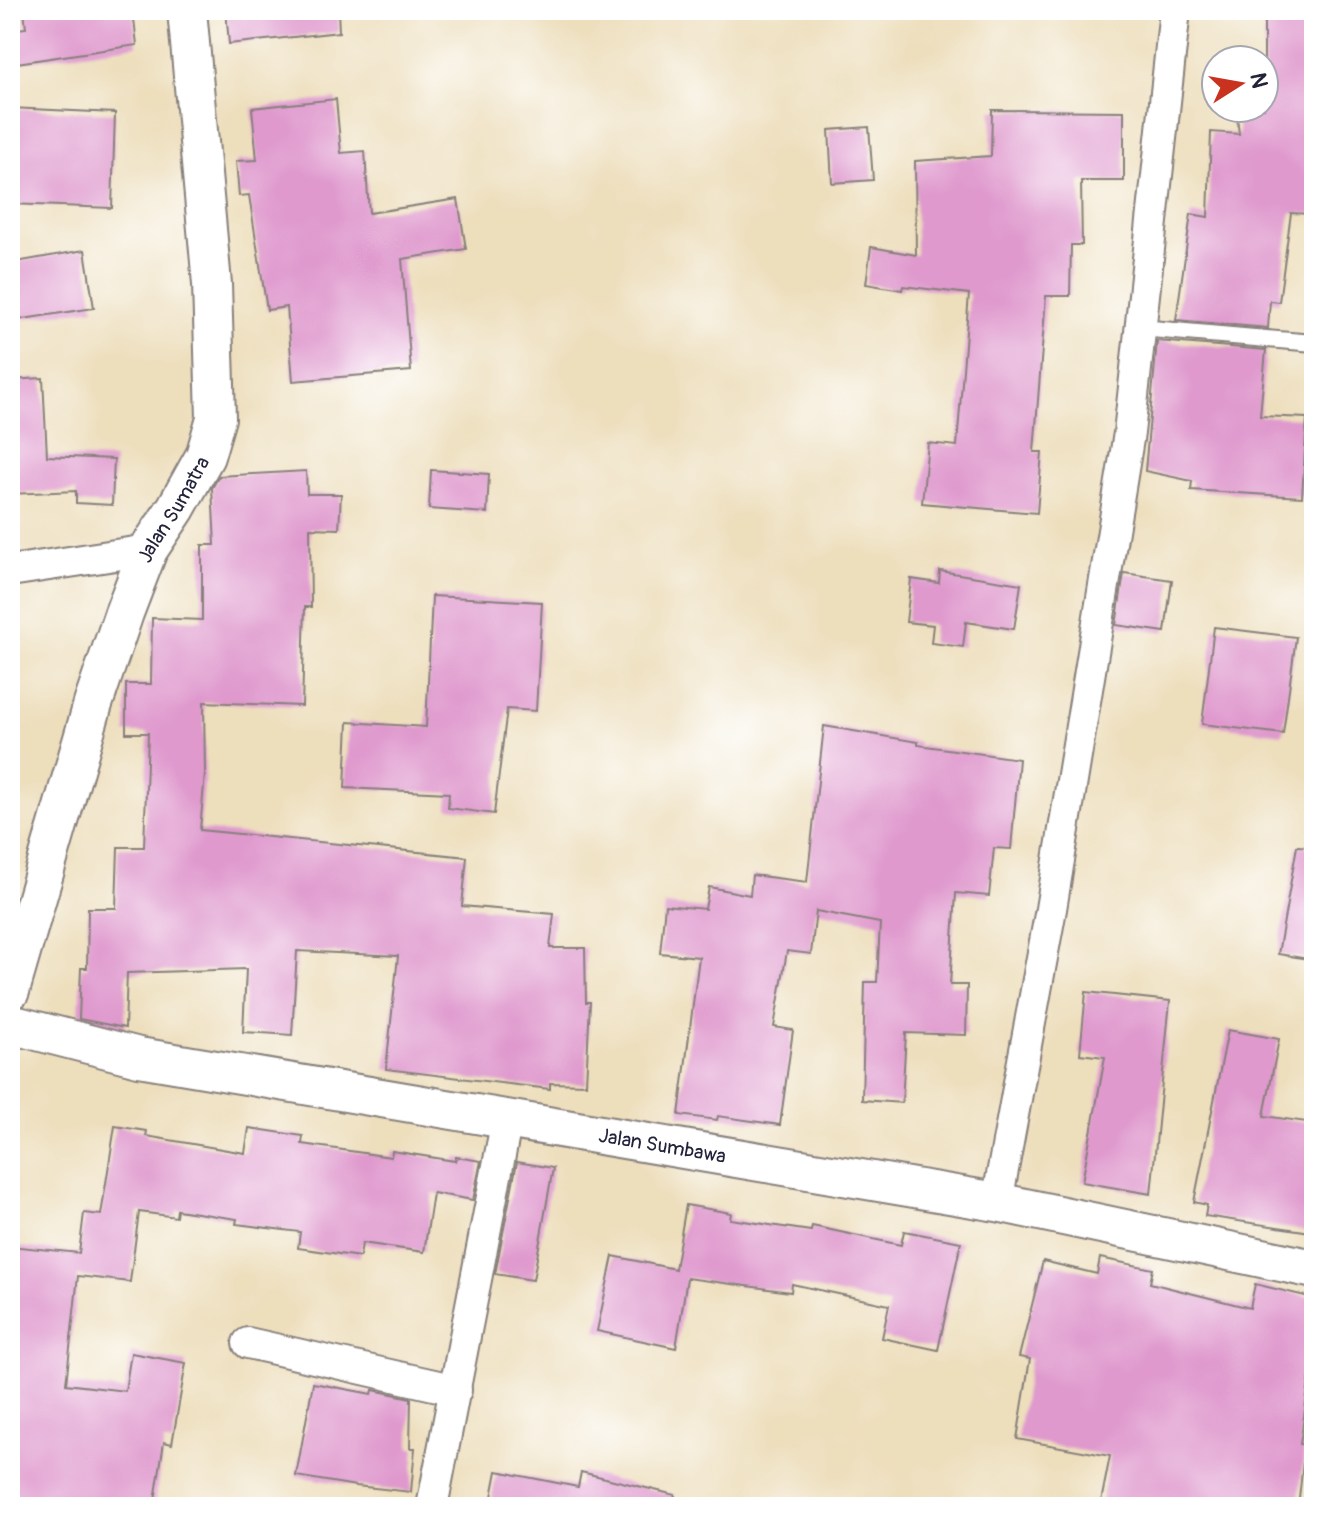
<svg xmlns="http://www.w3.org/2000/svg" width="1324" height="1517" font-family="Pangolin,sans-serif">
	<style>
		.building { fill: #df99cd }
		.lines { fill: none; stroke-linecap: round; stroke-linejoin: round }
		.service-casing { stroke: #88807c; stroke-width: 20 }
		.minor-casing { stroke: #88807c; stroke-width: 34 }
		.tertiary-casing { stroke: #88807c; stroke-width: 42 }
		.service { stroke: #fff; stroke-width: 16 }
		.minor { stroke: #fff; stroke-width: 30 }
		.tertiary { stroke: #fff; stroke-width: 38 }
		.labels { text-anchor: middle; stroke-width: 6; stroke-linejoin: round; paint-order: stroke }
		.street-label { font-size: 20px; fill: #22223b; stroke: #fff }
	</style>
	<rect width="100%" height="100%" fill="#fff"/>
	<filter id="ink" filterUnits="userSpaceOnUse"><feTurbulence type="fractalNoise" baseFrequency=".0125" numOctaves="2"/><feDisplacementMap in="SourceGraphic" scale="16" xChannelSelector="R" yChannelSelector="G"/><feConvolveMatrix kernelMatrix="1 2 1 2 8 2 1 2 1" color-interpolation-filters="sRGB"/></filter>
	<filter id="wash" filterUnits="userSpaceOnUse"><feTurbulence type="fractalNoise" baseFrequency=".006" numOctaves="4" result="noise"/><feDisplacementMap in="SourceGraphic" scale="32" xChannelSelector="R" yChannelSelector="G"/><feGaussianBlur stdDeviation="1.8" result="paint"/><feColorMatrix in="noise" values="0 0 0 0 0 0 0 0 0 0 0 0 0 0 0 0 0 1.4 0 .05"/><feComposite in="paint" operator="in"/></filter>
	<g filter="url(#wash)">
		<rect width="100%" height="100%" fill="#eddebc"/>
		<g id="blocks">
			<g class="building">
				<polygon points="24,10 133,10 137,45 10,64 10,30 26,28"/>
				<polygon points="226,10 338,10 339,32 229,44"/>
				<polygon points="1264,10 1314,10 1314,49 1307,48 1314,136 1312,214 1291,213 1279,302 1270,301 1268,328 1176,320 1191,214 1208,217 1211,132 1239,134 1236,108 1264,108"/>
				<polygon points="336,99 341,153 365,151 369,213 458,199 466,249 402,259 411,371 293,381 287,307 267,310 249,195 239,196 236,161 257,160 252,108"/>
				<polygon points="10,108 115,113 112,208 10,204"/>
				<polygon points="992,110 1124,111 1124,181 1081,181 1082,245 1071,245 1070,296 1046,296 1034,452 1042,452 1037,513 922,503 928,443 957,446 969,294 903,286 902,290 866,284 871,247 916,255 915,161 991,156"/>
				<polygon points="869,127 873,180 832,183 829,130"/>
				<polygon points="85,250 94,308 10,321 10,263"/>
				<polygon points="1157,341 1266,350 1260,416 1307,418 1302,497 1191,490 1192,481 1145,471"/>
				<polygon points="43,378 47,456 114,459 112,505 76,503 76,491 10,494 10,380"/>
				<polygon points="431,470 489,474 487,513 429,509"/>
				<polygon points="306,471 307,494 341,494 339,529 310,528 311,607 305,607 302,706 204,702 205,773 200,830 467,857 462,906 554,914 550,948 585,948 586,1002 590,1002 586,1084 550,1083 550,1089 386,1069 398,956 297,951 292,1035 243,1032 246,969 127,973 125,1028 79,1019 81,968 87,968 88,908 116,908 118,847 144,847 148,733 126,733 126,684 151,684 152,618 202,620 202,545 215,545 212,488 219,476"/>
				<polygon points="940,571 1021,584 1014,629 966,622 963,647 931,643 933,625 906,622 911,579 939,583"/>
				<polygon points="1124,573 1172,580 1165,632 1116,625"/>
				<polygon points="432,596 542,602 536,711 507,709 494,814 448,808 449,793 345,788 348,722 426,727"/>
				<polygon points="1214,627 1296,637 1283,734 1202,724"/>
				<polygon points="824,726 918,742 918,745 1019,759 1011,849 994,848 989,896 956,893 950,985 967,985 966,1035 906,1033 902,1103 862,1100 865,982 877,982 880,923 816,911 811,954 787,951 774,1027 793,1030 780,1125 718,1116 717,1120 679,1115 699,957 660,953 665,905 705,909 709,887 750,895 752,875 807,882"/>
				<polygon points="1297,846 1314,847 1314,960 1278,954"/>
				<polygon points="1086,992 1170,1001 1151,1194 1082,1182 1105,1057 1080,1054"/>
				<polygon points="1228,1030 1279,1039 1264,1116 1314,1123 1314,1213 1311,1232 1205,1216 1207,1205 1194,1202"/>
				<polygon points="115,1126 147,1131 146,1136 245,1153 249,1128 303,1136 302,1144 391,1157 392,1151 455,1161 456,1157 481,1161 473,1200 433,1193 424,1252 362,1243 360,1257 298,1248 300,1232 236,1224 237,1219 177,1210 176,1217 139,1212 130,1282 78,1276 66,1384 125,1391 131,1353 186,1363 172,1444 164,1442 154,1507 10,1507 10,1455 14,1419 10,1418 10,1246 79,1253 84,1213 101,1215"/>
				<polygon points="517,1162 553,1168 533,1280 495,1274"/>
				<polygon points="686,1205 731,1213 730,1219 811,1231 812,1226 901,1245 904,1231 961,1242 938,1350 882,1338 889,1305 792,1284 791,1292 687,1278 676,1348 597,1331 613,1256 675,1269"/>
				<polygon points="1100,1258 1153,1269 1150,1283 1250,1308 1255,1284 1314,1298 1314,1348 1300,1444 1305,1445 1298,1507 1100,1507 1110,1456 1017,1439 1030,1359 1019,1357 1043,1261 1097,1274"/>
				<polygon points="313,1383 372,1394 373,1390 411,1398 410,1448 415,1448 411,1492 356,1486 296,1476"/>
				<polygon points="497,1471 578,1487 581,1472 675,1495 674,1507 490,1507"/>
			</g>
		</g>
	</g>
	<g filter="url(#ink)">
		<use href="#blocks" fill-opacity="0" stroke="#88807c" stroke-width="2"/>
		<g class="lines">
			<g class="service-casing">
				<polyline id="service" points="1140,328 1314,343"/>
			</g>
			<g class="minor-casing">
				<g id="minor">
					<polyline points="10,571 148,550"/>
					<polyline points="997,1202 1051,909 1129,433 1175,10"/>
					<polyline points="248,1343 456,1390"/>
					<polyline points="432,1507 507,1119"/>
				</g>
			</g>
			<g class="tertiary-casing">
				<g id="tertiary">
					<path id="s1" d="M 10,991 L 93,704 L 124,613 L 148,550 L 176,508 L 205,456 L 216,418 L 212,284 L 187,10"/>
					<path id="s2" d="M 10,1024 L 139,1057 L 997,1202 L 1314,1269"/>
				</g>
			</g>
			<use href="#service" class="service"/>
			<use href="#minor" class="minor"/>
			<use href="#tertiary" class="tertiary"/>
		</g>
	</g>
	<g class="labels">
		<g class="street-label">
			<text dy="7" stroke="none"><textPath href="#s1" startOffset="510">Jalan Sumatra</textPath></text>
			<text dy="7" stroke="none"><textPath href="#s2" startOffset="664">Jalan Sumbawa</textPath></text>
		</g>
	</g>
	<rect width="1324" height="1517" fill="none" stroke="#fff" stroke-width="40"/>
	<g transform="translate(1240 84) rotate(79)"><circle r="38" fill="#ffffff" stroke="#a7a7b1" stroke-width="2"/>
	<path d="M0-6L14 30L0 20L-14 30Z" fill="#c8321e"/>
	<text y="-12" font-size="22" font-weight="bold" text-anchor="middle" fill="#22223b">N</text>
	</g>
</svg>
